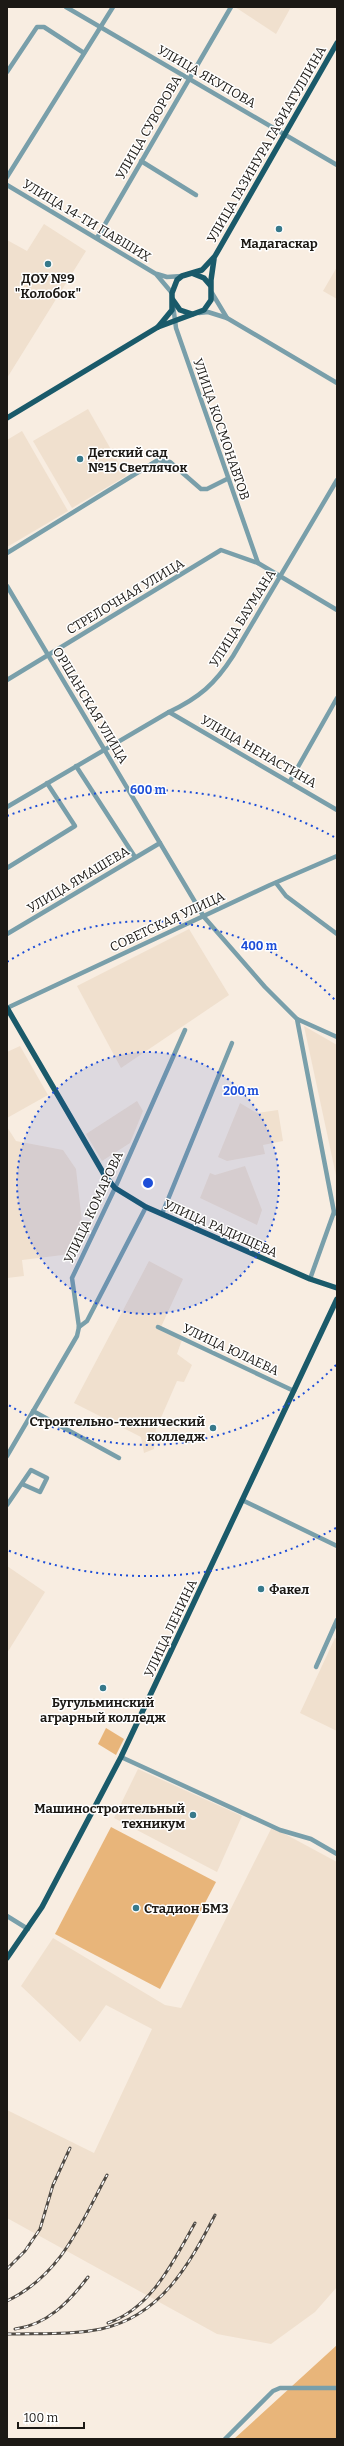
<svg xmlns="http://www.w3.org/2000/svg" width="344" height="2446" font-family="Bitter,serif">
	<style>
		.built { fill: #f0e0ce }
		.green { fill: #e8b57a }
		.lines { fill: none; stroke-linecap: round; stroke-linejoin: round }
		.minor { stroke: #799faa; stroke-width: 4.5 }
		.major { stroke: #1a5a6a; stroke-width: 5.5 }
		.rail-casing { stroke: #4f4a44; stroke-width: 3 }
		.rail { stroke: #fff; stroke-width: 1.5; stroke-dasharray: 4.5; stroke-linecap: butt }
		.ring { fill: none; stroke: #1d4ed8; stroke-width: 2; stroke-dasharray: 2 4 }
		.poi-dot { fill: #37798b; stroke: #fff; stroke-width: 1.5 }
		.labels { text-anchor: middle; stroke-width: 3; stroke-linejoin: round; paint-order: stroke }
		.street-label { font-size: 13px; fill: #1c1915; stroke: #fff }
		.poi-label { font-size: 13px; font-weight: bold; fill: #1c1915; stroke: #fff }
		.centre { fill: #1d4ed8; stroke: #fff; stroke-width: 2 }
		.ring-label { font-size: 12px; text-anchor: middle; font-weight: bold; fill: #1d4ed8; stroke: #fff; stroke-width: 3; stroke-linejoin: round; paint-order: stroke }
	</style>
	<rect width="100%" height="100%" fill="#f8ede1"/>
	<g class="built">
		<polygon points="235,7 291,7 276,34"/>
		<polygon points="44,224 86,251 7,378 7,240 27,251"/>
		<polygon points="337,267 337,299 323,291"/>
		<polygon points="88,409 126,476 72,508 33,441"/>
		<polygon points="22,431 68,511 7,547 7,440"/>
		<polygon points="189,929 229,995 121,1068 77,986"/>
		<polygon points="304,1026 337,1045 337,1180"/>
		<polygon points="20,1046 48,1095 7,1118 7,1052"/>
		<polygon points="137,1101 143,1111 130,1143 102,1161 86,1134"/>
		<polygon points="240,1103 257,1113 278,1110 283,1141 263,1145 265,1154 227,1161 218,1157"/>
		<polygon points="7,1127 16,1141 63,1150 76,1169 82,1222 71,1254 22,1260 24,1276 7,1278"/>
		<polygon points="245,1166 262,1210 257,1225 200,1198 210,1173 215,1175"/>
		<polygon points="149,1261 183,1279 161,1327 183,1337 177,1354 192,1365 184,1382 177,1381 156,1429 154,1449 144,1453 141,1437 74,1403"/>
		<polygon points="7,1566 45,1592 7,1653"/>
		<polygon points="335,1638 337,1639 337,1731 300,1713"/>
		<polygon points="138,1769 242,1816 217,1872 114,1818"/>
		<polygon points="272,1827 337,1862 337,2287 315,2312 271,2344 217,2334 7,2218 7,2110 94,2153 152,2029 106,2005 80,2042 21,1986 53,1938 165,2005 181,2008"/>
	</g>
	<g class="green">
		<polygon points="106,1728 124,1739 116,1755 98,1744"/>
		<polygon points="111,1827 216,1882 160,1989 55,1934"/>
		<polygon points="337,2345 337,2439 234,2439 245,2429"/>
	</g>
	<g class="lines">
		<g class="minor">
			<polyline points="66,7 337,165"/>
			<polyline points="7,72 37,27 44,27 84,53"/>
			<polyline points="141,161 196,195"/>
			<polyline points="7,177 113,7"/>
			<polyline points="7,185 156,274 172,293"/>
			<polyline points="97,238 231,7"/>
			<polyline points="157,274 167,277 182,276"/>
			<polyline points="212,293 227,318"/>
			<polyline points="173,305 176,328 258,563"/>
			<polyline points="199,313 208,312 227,318 337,383"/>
			<polyline points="7,553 158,460 170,462 201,489 207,489 227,479"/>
			<polyline points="7,586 204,917 265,987 297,1019 334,1212 337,1214"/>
			<polyline points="7,680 221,550 258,563 337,610"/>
			<polyline points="169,712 337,810"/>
			<polyline points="76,766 135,857"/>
			<polyline points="290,781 337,698"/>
			<path d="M 7,807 L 169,712 C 199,698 215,684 233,656 L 337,480"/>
			<polyline points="7,868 75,826 47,783"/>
			<polyline points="276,883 286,896 337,934"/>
			<polyline points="7,934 160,843"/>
			<polyline points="7,1008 270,885 337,856"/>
			<polyline points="297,1019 337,1037"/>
			<polyline points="162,1214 232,1043"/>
			<polyline points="310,1279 334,1212"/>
			<polyline points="79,1327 87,1321 146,1207"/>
			<polyline points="158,1327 294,1391"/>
			<polyline points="33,1411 119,1458"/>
			<polyline points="7,1456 77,1336 79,1327 72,1278 115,1188 185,1030"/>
			<polyline points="242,1500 337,1546"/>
			<polyline points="7,1505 31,1470 47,1478 40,1492 22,1484"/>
			<polyline points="316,1667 337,1620"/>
			<polyline points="121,1757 280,1830 311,1839 337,1854"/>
			<polyline points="7,1916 28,1929"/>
			<polyline points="225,2439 273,2391 280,2388 337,2388"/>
		</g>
		<g class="major">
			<polyline points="194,274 204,278 210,285"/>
			<polyline points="173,300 180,310 192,314"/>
			<polyline points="158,327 172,310 172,293 177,280 182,276 202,270 215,256 337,43"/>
			<polyline points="7,418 158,327 204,310 211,300 211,280 214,259"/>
			<polyline points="7,1008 105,1176 115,1188 146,1207 310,1279 337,1288"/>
			<polyline points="7,1958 42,1907 121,1757 337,1299"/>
		</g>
		<g class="rail-casing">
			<g id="rail">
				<polyline points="7,2269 25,2251 40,2229 53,2185 70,2148"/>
				<path d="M 7,2301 C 61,2275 80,2225 107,2175"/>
				<path d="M 108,2323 C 152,2308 174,2260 195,2223"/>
				<path d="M 15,2329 C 47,2325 69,2302 88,2277"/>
				<path d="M 7,2334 C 38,2333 72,2335 101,2329 C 161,2316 189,2265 215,2215"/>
			</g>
		</g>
		<use href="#rail" class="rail"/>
	</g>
	<circle cx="148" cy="1183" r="131" fill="#1d4ed8" fill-opacity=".12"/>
	<g class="ring">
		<circle cx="148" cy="1183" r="131"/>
		<path d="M336 1365A262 262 0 0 1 7 1404M7 962A262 262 0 0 1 336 1001"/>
		<path d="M336 1528A393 393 0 0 1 7 1550M7 816A393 393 0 0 1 336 838"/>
	</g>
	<g class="poi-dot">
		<circle cx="279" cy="229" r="4"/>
		<circle cx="48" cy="264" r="4"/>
		<circle cx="80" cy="459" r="4"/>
		<circle cx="213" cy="1428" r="4"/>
		<circle cx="261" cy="1589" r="4"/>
		<circle cx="103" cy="1688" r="4"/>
		<circle cx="193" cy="1815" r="4"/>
		<circle cx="136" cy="1908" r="4"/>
	</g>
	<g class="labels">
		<g class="street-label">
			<text transform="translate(207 76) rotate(30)" y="5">УЛИЦА ЯКУПОВА</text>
			<text transform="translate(148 127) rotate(-60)" y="5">УЛИЦА СУВОРОВА</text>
			<text transform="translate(266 144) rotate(-60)" y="5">УЛИЦА ГАЗИНУРА ГАФИАТУЛЛИНА</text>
			<text transform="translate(87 220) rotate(31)" y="5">УЛИЦА 14-ТИ ПАВШИХ</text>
			<text transform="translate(222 429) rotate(71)" y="5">УЛИЦА КОСМОНАВТОВ</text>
			<text transform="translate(125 596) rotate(-31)" y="5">СТРЕЛОЧНАЯ УЛИЦА</text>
			<text transform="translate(242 618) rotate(-58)" y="5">УЛИЦА БАУМАНА</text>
			<text transform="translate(91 705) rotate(59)" y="5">ОРШАНСКАЯ УЛИЦА</text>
			<text transform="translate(259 751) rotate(30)" y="5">УЛИЦА НЕНАСТИНА</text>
			<text transform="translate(78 879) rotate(-31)" y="5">УЛИЦА ЯМАШЕВА</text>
			<text transform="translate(167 921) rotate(-25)" y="5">СОВЕТСКАЯ УЛИЦА</text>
			<text transform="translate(93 1207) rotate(-65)" y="5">УЛИЦА КОМАРОВА</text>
			<text transform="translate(221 1228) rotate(24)" y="5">УЛИЦА РАДИЩЕВА</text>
			<text transform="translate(231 1349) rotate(25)" y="5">УЛИЦА ЮЛАЕВА</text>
			<text transform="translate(170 1628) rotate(-65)" y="5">УЛИЦА ЛЕНИНА</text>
		</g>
		<g class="poi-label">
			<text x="279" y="248">Мадагаскар</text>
			<text x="48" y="283">ДОУ №9<tspan x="48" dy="15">"Колобок"</tspan></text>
			<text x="88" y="457" text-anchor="start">Детский сад<tspan x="88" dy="15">№15 Светлячок</tspan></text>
			<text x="205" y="1426" text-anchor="end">Строительно-технический<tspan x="205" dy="15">колледж</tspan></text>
			<text x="269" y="1594" text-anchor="start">Факел</text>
			<text x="103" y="1707">Бугульминский<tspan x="103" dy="15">аграрный колледж</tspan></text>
			<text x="185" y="1813" text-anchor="end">Машиностроительный<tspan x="185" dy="15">техникум</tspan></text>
			<text x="144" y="1913" text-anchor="start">Стадион БМЗ</text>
		</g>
	</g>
	<circle cx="148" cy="1183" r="6" class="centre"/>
	<g class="ring-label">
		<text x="148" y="794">600 m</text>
		<text x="259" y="950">400 m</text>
		<text x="241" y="1095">200 m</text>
	</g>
	<rect width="344" height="2446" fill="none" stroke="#1c1915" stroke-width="16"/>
	<path d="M18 2422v6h66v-6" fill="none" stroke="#1c1915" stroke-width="2"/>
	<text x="24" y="2422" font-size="12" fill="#1c1915" stroke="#ffffff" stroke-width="3" paint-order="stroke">100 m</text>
</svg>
